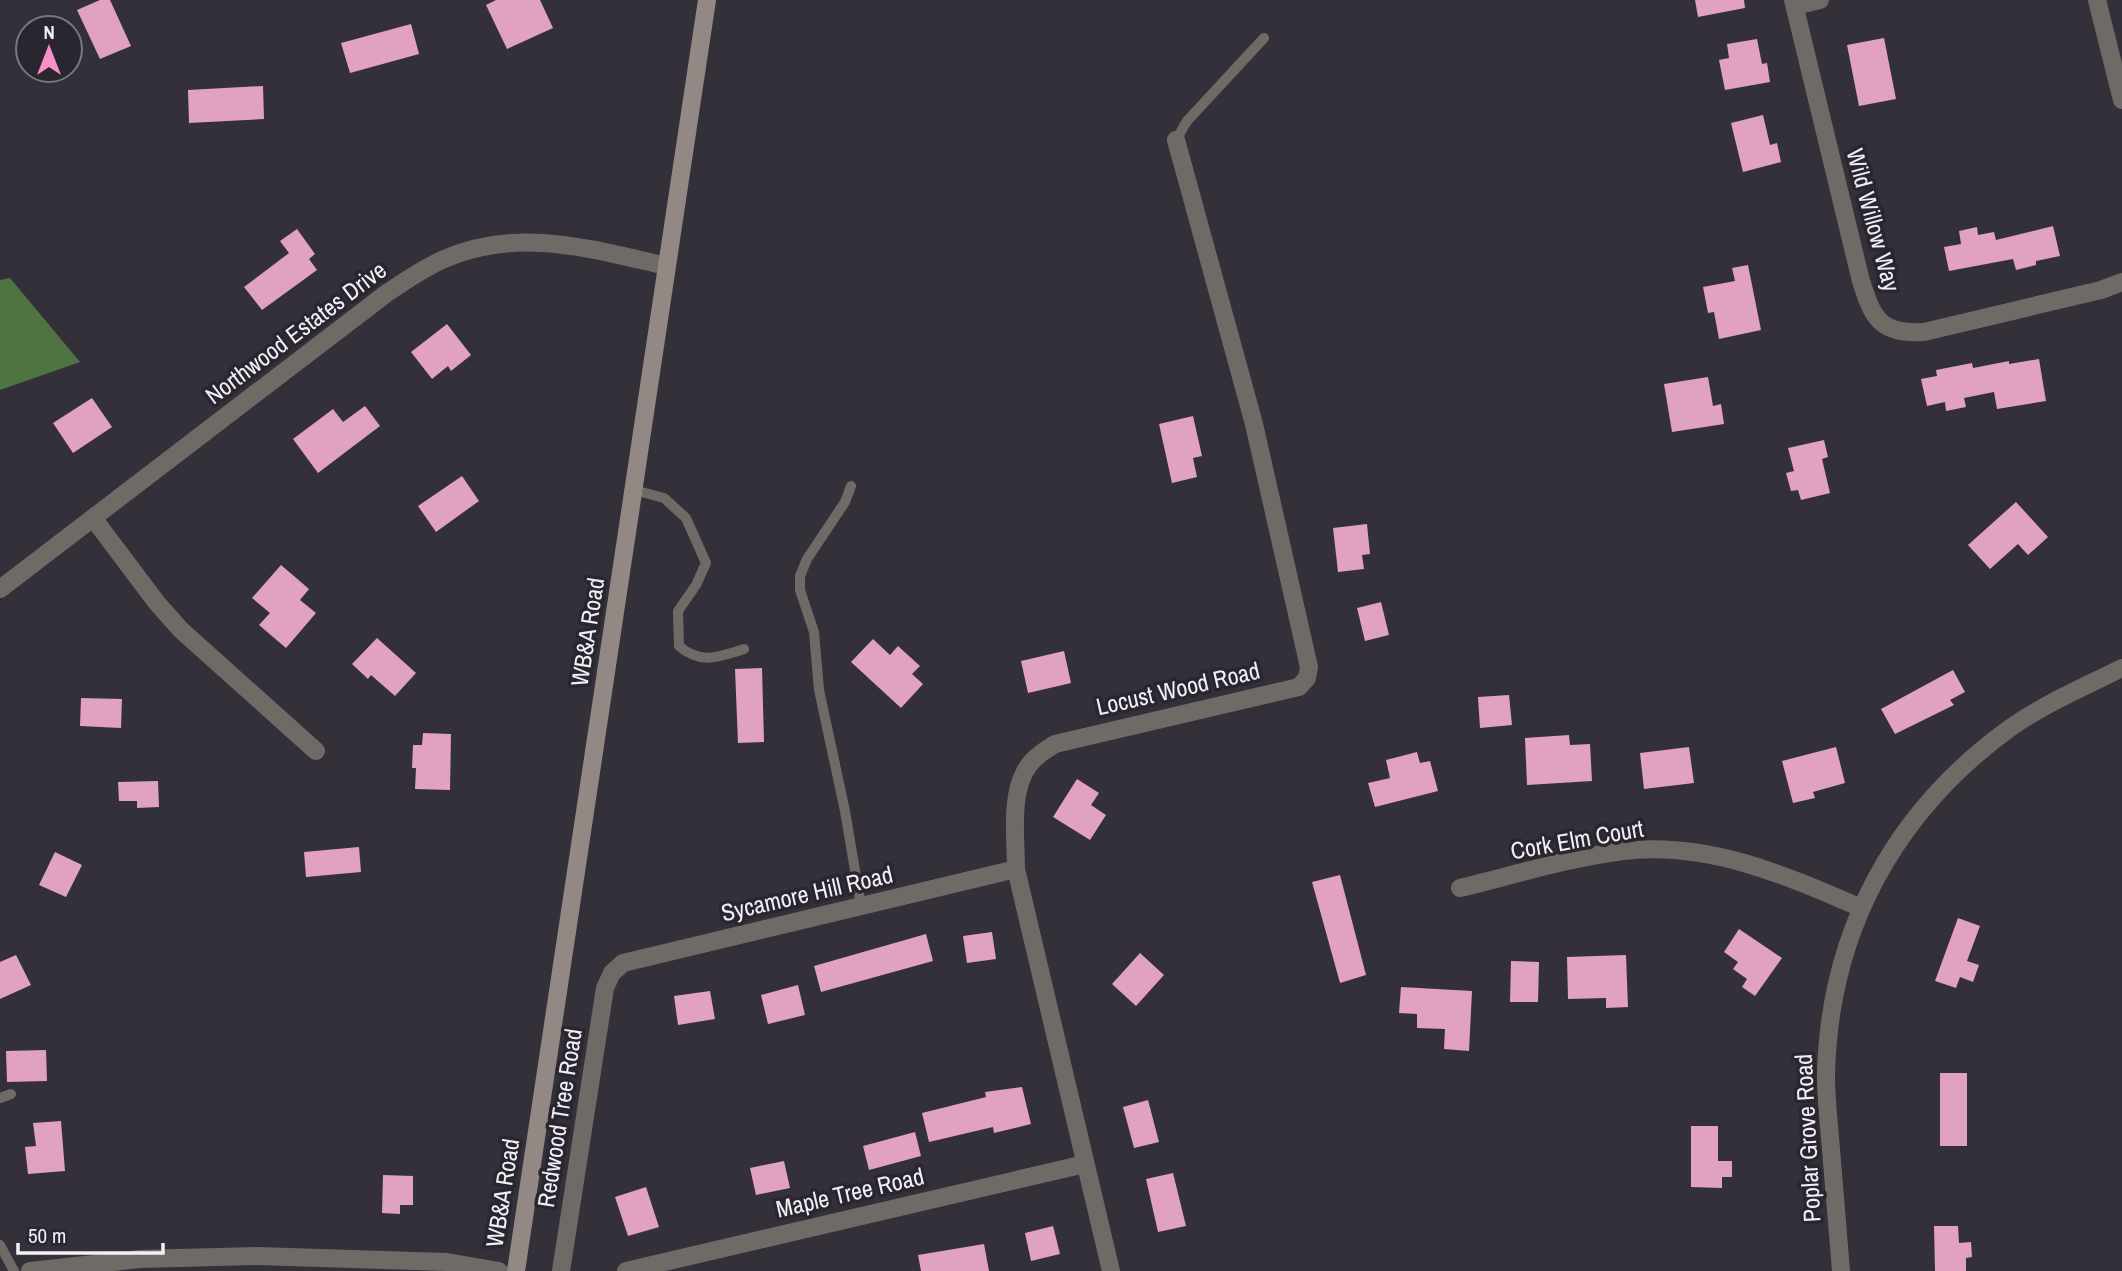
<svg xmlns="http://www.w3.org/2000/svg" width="2122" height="1271" font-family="'Archivo Narrow',sans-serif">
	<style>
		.forest { fill: #4f7341 }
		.building { fill: #e1a1c0 }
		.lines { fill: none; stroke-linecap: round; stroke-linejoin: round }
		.lane { stroke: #706a67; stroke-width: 10 }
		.street { stroke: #706a67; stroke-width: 18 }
		.secondary { stroke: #928985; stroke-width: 18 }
		.labels { text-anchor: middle; stroke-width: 7; stroke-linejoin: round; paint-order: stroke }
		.street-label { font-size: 24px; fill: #f2f0f6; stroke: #2a2630 }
	</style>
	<rect width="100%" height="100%" fill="#34303a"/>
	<polygon class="forest" points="10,278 80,362 0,390 0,280"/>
	<g class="building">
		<polygon points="100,0 110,0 131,46 100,59 77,10"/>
		<polygon points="496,0 540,0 553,28 507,49 486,5"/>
		<polygon points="1695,0 1744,0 1745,8 1698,17"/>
		<polygon points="411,24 419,54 350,73 341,43"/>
		<polygon points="1884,38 1896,99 1859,106 1847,45"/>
		<polygon points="1757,39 1762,64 1767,63 1770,82 1725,90 1719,60 1729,58 1727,44"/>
		<polygon points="263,86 264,119 189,123 188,90"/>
		<polygon points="1763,115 1770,145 1777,143 1781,162 1743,172 1731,123"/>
		<polygon points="2053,226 2060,256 2036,261 2036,265 2016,270 2013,259 1949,271 1944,247 1961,244 1959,231 1977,227 1978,235 1994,232 1996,240"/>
		<polygon points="297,229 315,254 309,259 317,270 262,310 244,287 289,253 280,241"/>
		<polygon points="1748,265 1761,330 1719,339 1714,312 1708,313 1703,287 1735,281 1732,268"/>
		<polygon points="447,324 471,355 451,371 448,366 432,379 411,352"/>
		<polygon points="2039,359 2046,401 1997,409 1994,392 1964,398 1966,407 1946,411 1945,402 1927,406 1921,379 1937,376 1936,370 1972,363 1973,368 2009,361 2009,364"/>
		<polygon points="1708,377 1713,406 1721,404 1724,424 1672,432 1664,384"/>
		<polygon points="92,398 112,427 73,453 53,423"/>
		<polygon points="365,406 380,426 318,473 293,439 333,409 343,422"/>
		<polygon points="1193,416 1202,456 1193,458 1197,477 1172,483 1159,424"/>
		<polygon points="1824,440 1828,457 1822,459 1830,493 1801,500 1798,490 1791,491 1786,473 1794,471 1788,448"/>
		<polygon points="462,476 479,501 436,532 418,506"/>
		<polygon points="2016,502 2048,537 2028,555 2018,544 1990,569 1968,545"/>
		<polygon points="1367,524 1370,554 1362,555 1364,569 1338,572 1333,528"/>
		<polygon points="281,565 309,589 300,600 316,613 286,648 259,625 270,613 252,598"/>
		<polygon points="1381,602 1389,635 1365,641 1357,608"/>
		<polygon points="377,638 416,673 395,696 371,675 368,679 352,664"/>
		<polygon points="873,639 890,655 898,646 920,666 912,674 923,684 901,708 851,662"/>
		<polygon points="1064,651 1071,683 1028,693 1021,661"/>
		<polygon points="762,668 764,742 738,743 735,669"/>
		<polygon points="1953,670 1965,692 1950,700 1954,705 1895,734 1881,709"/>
		<polygon points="1509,695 1512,725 1480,728 1478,697"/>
		<polygon points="81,698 122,699 121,728 80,726"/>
		<polygon points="423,733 451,734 450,790 415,789 416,768 412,768 413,745 422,745"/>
		<polygon points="1569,735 1570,745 1590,744 1592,781 1527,785 1525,738"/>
		<polygon points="1689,747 1694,783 1644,789 1640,753"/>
		<polygon points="1836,747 1845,783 1813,792 1815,798 1793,803 1782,761"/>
		<polygon points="1417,752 1420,763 1430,761 1438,791 1375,807 1368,783 1390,778 1386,760"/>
		<polygon points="1077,779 1099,793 1091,805 1106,815 1090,840 1053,817"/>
		<polygon points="158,781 159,807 137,808 137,801 119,801 118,782"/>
		<polygon points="359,847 361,872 306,877 304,852"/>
		<polygon points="55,852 82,865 66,897 39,885"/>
		<polygon points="1340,875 1366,975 1340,983 1312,882"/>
		<polygon points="1958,918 1980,926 1967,961 1979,965 1973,982 1960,977 1956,988 1935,981"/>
		<polygon points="1739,929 1782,958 1755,996 1742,987 1747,979 1733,969 1738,962 1724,952"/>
		<polygon points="992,932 996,959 967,963 963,936"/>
		<polygon points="926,934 933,961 821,992 814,966"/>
		<polygon points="1140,953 1164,975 1136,1006 1112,984"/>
		<polygon points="16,955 31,985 0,999 0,962"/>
		<polygon points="1626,955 1628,1007 1606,1008 1606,998 1568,999 1567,957"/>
		<polygon points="1511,961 1539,962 1538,1002 1510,1002"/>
		<polygon points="798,985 805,1015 768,1024 761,995"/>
		<polygon points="1401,987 1472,991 1469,1051 1444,1049 1445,1029 1417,1028 1417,1014 1399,1013"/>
		<polygon points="710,991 715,1019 678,1025 674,996"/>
		<polygon points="46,1050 47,1081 7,1082 6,1051"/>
		<rect x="1940" y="1073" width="27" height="73"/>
		<polygon points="1022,1087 1031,1124 994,1133 993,1127 929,1142 922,1113 986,1097 985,1092"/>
		<polygon points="1148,1100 1159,1142 1134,1148 1123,1107"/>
		<polygon points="61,1121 65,1171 28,1174 25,1147 36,1146 33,1123"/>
		<polygon points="1691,1126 1718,1126 1718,1161 1732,1161 1732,1177 1722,1177 1722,1188 1691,1187"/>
		<polygon points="915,1132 921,1156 869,1170 863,1146"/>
		<polygon points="784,1161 790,1188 756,1195 750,1168"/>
		<polygon points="1173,1173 1186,1226 1158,1232 1146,1179"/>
		<polygon points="383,1175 413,1176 413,1205 400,1205 400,1214 382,1213"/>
		<polygon points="646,1187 659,1227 628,1236 615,1197"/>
		<polygon points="1053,1226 1060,1254 1031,1261 1025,1233"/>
		<polygon points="1934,1226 1958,1226 1959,1243 1971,1242 1972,1257 1966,1258 1966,1271 1935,1271"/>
		<polygon points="984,1244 989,1271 921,1271 918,1255"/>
	</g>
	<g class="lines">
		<g class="lane">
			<polyline points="1176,140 1187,121 1264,38"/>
			<polyline points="851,486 845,502 807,559 800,576 800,590 814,632 819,690 845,811 861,906"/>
			<path d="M 634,490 L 664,498 L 686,518 L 706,563 L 696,585 L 678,611 L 679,646 C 701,665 718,657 744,649"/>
			<polyline points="0,1098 11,1094"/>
			<polyline points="0,1245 14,1271"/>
		</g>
		<g class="street">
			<path d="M 1793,0 L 1861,281 C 1873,319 1880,334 1924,332 L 2101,290 L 2122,282"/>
			<polyline points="2097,0 2122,100"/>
			<polyline points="1795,6 1820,0"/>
			<polyline points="93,518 157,603 181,630 316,751"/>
			<path d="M 0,589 L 387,293 C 405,281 422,269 442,260 C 518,226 590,249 667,266"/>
			<path d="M 1460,888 C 1514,875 1568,858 1623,851 C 1708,841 1785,875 1861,908"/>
			<polyline points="30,1271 140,1259 257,1256 447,1262 499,1271"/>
			<polyline points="561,1271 605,988 612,973 623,963 1016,869"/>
			<polyline points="626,1271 1085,1164"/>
			<path d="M 1111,1271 L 1016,869 C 1016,838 1009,792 1029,765 C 1036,755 1046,750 1055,744 L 1299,687 L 1307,678 L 1309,667 L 1254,424 L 1176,140"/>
			<path d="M 1841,1271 C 1838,1230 1834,1190 1831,1149 C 1829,1125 1826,1100 1826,1075 C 1829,932 1894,812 2010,728 C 2044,704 2084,687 2122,668"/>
		</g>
		<polyline class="secondary" points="516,1271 707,0"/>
	</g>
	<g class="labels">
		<g class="street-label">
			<text transform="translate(1873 220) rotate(75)" y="8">Wild Willow Way</text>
			<text transform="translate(296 333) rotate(-37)" y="8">Northwood Estates Drive</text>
			<text transform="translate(588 632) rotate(-81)" y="8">WB&amp;A Road</text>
			<text transform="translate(1178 689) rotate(-13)" y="8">Locust Wood Road</text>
			<text transform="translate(1577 840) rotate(-10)" y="8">Cork Elm Court</text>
			<text transform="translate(807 894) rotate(-13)" y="8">Sycamore Hill Road</text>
			<text transform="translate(560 1118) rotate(-81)" y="8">Redwood Tree Road</text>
			<text transform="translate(1808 1138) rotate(-93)" y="8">Poplar Grove Road</text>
			<text transform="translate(503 1193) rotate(-81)" y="8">WB&amp;A Road</text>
			<text transform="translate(850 1193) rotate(-13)" y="8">Maple Tree Road</text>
		</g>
	</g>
	<g transform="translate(49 49)"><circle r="33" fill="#2a2630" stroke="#7a777f" stroke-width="2"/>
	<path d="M0-5L12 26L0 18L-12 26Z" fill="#f98fc9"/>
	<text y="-10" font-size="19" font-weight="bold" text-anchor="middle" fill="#f2f0f6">N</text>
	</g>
	<path d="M18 1243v10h145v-10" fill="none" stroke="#f2f0f6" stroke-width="3.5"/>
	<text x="28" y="1243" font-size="21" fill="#f2f0f6" stroke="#2a2630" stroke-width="5" paint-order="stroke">50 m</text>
</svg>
